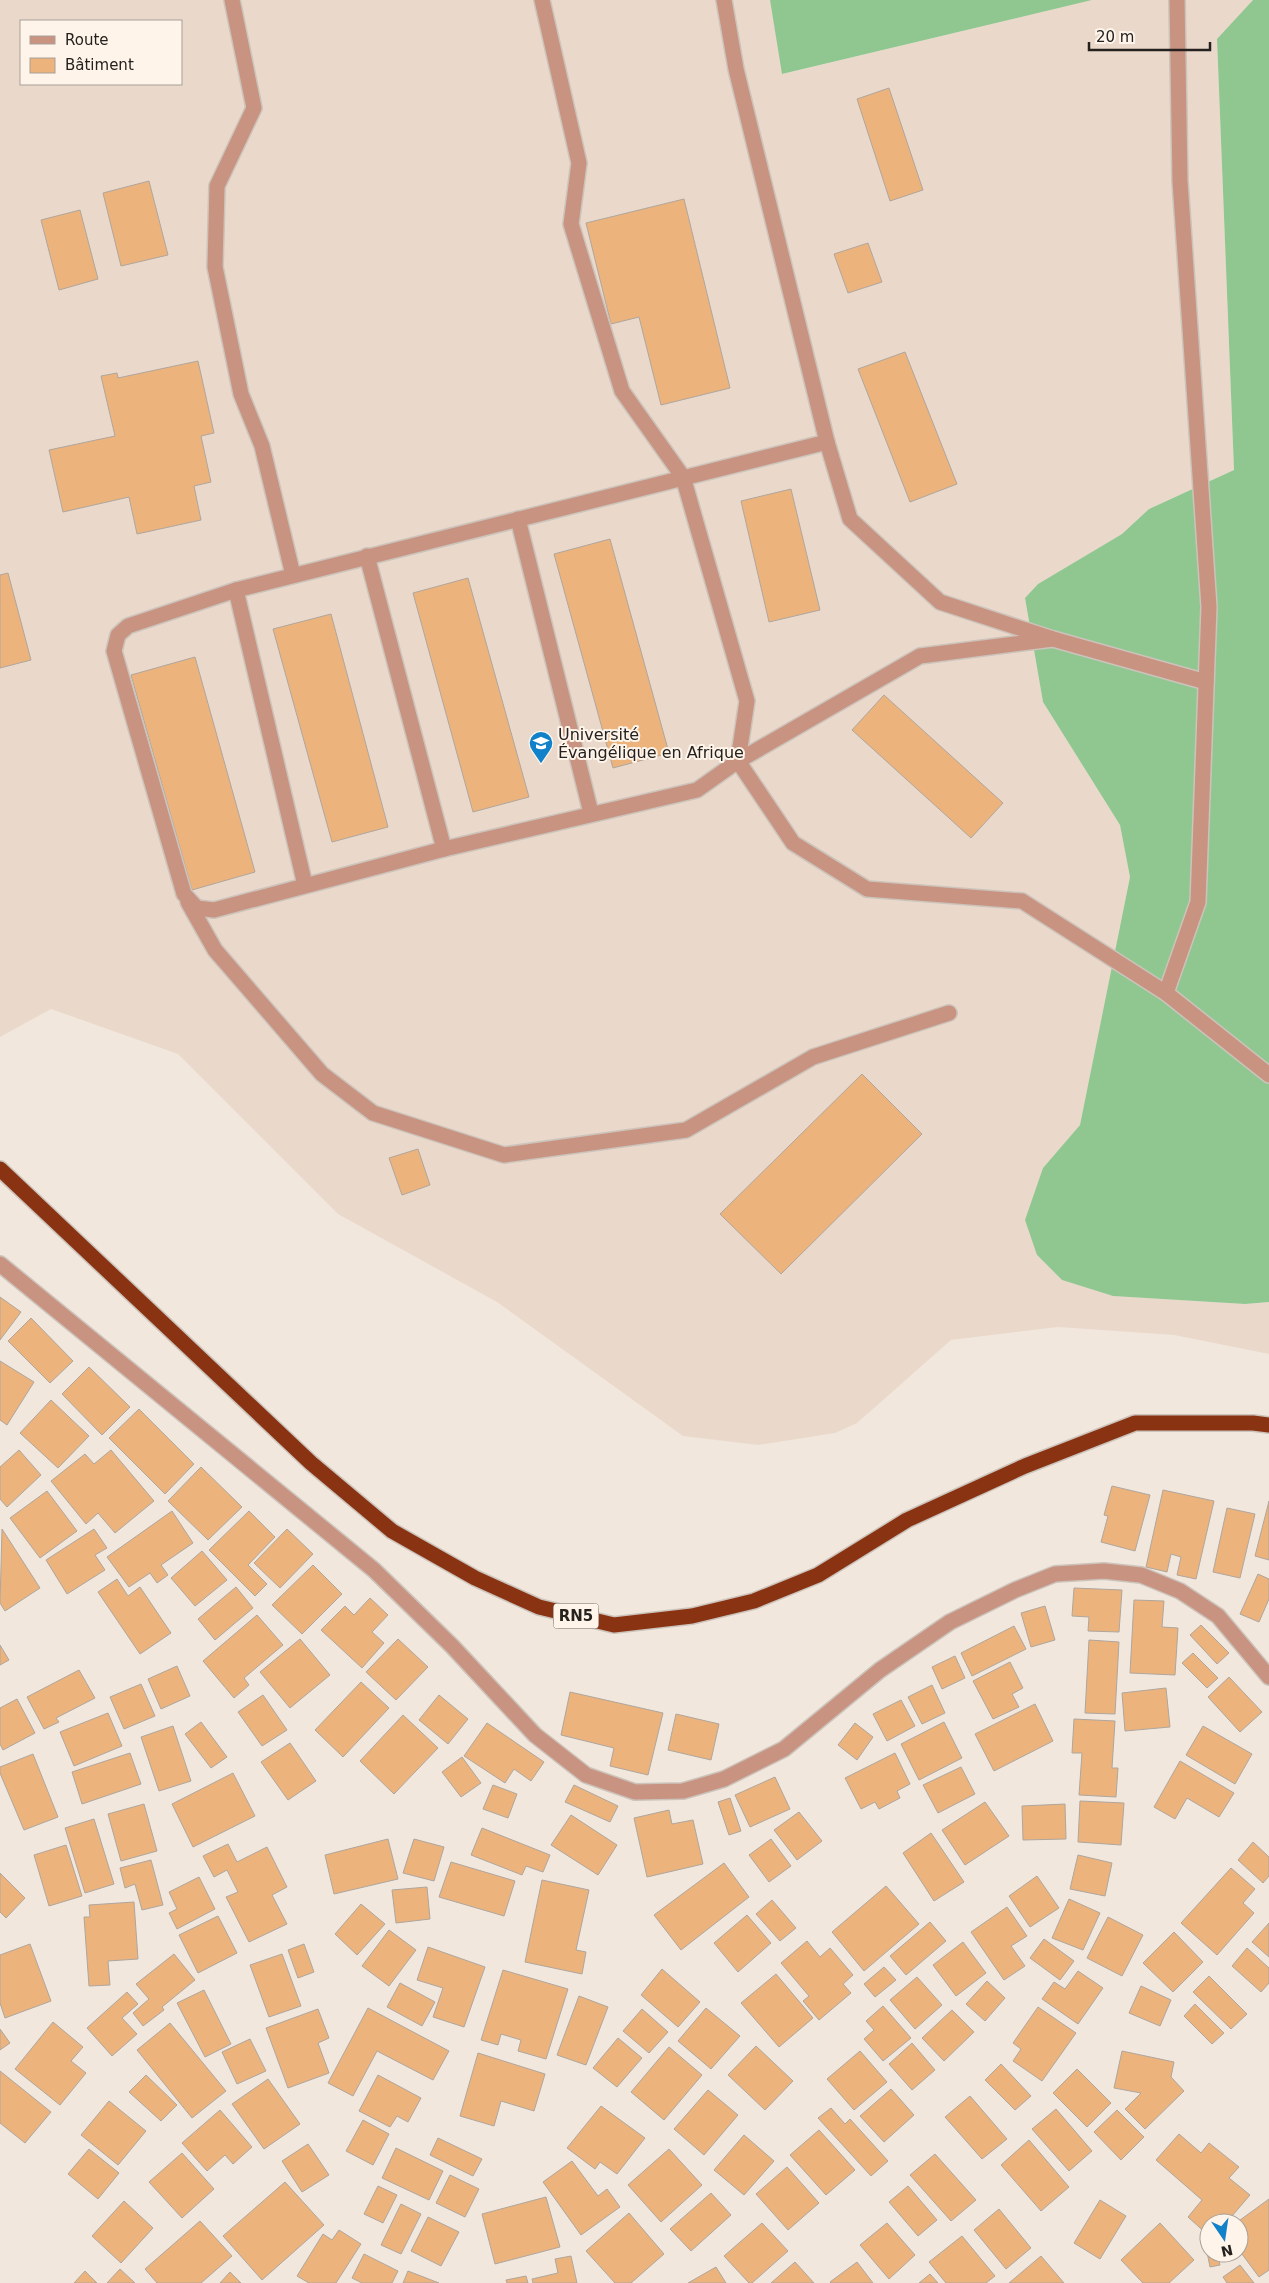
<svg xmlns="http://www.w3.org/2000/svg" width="1269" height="2283" font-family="'DejaVu Sans',sans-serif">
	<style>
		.built { fill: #ead9cb; fill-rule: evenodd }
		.forest { fill: #90c790 }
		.building { fill: #ecb37d; stroke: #afa69d }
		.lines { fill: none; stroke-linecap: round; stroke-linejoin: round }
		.minor-casing { stroke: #ccc3bb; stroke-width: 18 }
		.highway-casing { stroke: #ccc3bb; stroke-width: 18 }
		.minor { stroke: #c99381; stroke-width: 15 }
		.highway { stroke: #893313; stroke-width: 15 }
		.labels { text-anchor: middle; stroke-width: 4; stroke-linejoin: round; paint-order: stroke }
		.shield { fill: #fef4ea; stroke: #66605b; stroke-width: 1 }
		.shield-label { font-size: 15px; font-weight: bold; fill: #25211e }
		.poi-label { font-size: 16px; fill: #25211e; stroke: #fef4ea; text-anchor: start }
	</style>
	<rect width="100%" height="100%" fill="#f1e7dd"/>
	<path class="built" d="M 0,0 L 770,0 L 783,74 L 1092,0 L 1253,0 L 1217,40 L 1234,470 L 1149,509 L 1122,534 L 1038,584 L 1025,598 L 1043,702 L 1120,825 L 1130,877 L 1080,1125 L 1043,1168 L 1037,1255 L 1062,1280 L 1113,1296 L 1245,1304 L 1269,1302 L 1269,1354 L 1174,1335 L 1058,1327 L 951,1340 L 857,1423 L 835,1433 L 758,1445 L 683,1436 L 497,1302 L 338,1214 L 178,1054 L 51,1009 L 0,1037 ZM 21,21 L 181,21 L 181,84 L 21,84 Z"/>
	<g class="forest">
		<polygon points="770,0 1092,0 782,74"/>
		<polygon points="1253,0 1269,0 1269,1302 1245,1304 1113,1296 1062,1280 1037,1255 1025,1220 1043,1168 1080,1125 1130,877 1120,825 1043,702 1025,598 1038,584 1122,534 1149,509 1234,470 1217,39"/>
	</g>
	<g class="building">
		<polygon points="889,88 923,190 890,201 857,99"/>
		<polygon points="149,181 168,255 121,266 103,193"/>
		<polygon points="684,199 730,388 661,405 639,317 611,324 586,223"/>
		<polygon points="80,210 98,279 59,290 41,220"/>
		<polygon points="868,243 882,282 848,293 834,254"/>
		<polygon points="905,352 957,484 910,502 858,369"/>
		<polygon points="198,361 214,433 201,436 211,482 194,486 201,520 137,534 129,497 63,512 49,450 115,436 101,376 117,373 118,378"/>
		<polygon points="791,489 820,610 769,622 741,501"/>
		<polygon points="610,539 669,753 613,768 554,554"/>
		<polygon points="8,573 31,660 0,668 0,575"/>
		<polygon points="468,578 529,797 473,812 413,593"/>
		<polygon points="331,614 388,827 332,842 273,629"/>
		<polygon points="195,657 255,872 192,890 131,675"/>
		<polygon points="884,695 1003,803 971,838 852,730"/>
		<polygon points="862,1074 922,1134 781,1274 720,1214"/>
		<polygon points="418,1149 430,1185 402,1195 389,1158"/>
		<polygon points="0,1297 21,1312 0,1340"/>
		<polygon points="31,1318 73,1361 50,1383 8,1341"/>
		<polygon points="0,1361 34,1382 7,1425 0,1420"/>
		<polygon points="89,1367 130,1407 102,1435 62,1394"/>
		<polygon points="51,1400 89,1436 58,1468 20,1433"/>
		<polygon points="139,1409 194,1464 165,1494 109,1438"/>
		<polygon points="19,1450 41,1475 7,1507 0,1499 0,1467"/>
		<polygon points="111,1450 154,1501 115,1533 98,1513 86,1524 51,1481 85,1454 94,1464"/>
		<polygon points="201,1467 242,1507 208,1540 168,1501"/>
		<polygon points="1112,1486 1150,1495 1135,1551 1101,1542 1108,1516 1104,1515"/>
		<polygon points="1163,1490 1214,1501 1196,1579 1177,1575 1181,1557 1171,1554 1167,1572 1146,1567"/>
		<polygon points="47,1491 77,1531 40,1558 10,1518"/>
		<polygon points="1269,1501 1269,1560 1255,1556"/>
		<polygon points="1227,1508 1255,1514 1240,1578 1213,1572"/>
		<polygon points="172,1511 193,1543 161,1565 168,1575 157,1583 150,1573 129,1587 107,1557"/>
		<polygon points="249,1511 275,1537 248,1565 267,1584 255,1596 209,1550"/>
		<polygon points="2,1529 40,1588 5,1611 0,1603"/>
		<polygon points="94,1529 107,1548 95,1555 105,1570 67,1594 46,1560"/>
		<polygon points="287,1529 313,1554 280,1588 254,1563"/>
		<polygon points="202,1551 227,1580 195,1606 171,1578"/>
		<polygon points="313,1565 342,1594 302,1634 272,1605"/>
		<polygon points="1258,1574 1269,1579 1269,1599 1259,1622 1240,1614"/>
		<polygon points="117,1579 128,1596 140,1587 171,1633 140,1654 98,1592"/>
		<polygon points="236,1587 253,1608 215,1640 198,1619"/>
		<polygon points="1074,1588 1122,1590 1119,1632 1088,1631 1089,1617 1072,1616"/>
		<polygon points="370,1598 388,1615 372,1632 384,1643 362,1668 321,1630 345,1606 354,1615"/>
		<polygon points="1134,1600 1164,1601 1162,1627 1178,1628 1175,1675 1130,1673"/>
		<polygon points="1045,1606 1055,1640 1031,1647 1021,1613"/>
		<polygon points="257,1615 283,1645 244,1678 249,1685 234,1698 203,1661"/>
		<polygon points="1201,1625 1229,1653 1217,1664 1190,1635"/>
		<polygon points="1014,1626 1026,1649 972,1676 961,1653"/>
		<polygon points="300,1639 330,1675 290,1708 260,1672"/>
		<polygon points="398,1639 428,1667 396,1700 366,1672"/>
		<polygon points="1089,1640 1119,1642 1115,1714 1085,1713"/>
		<polygon points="0,1645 9,1660 0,1665"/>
		<polygon points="1193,1653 1218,1678 1207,1688 1182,1663"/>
		<polygon points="955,1656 965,1678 942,1689 932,1667"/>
		<polygon points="1010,1662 1023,1688 1012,1694 1019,1707 993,1719 973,1681"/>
		<polygon points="177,1666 190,1696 161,1709 148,1679"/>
		<polygon points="79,1670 95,1698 56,1718 59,1722 44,1729 27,1697"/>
		<polygon points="1229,1677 1262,1712 1240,1732 1208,1697"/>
		<polygon points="361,1682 389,1708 343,1757 315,1730"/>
		<polygon points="141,1684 155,1716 124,1729 110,1697"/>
		<polygon points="932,1685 945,1713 922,1724 908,1697"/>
		<polygon points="1166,1688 1170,1727 1125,1731 1122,1693"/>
		<polygon points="570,1692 663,1713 648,1775 610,1766 614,1748 561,1735"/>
		<polygon points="263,1695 287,1730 262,1746 238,1712"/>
		<polygon points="439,1695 468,1719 448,1744 419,1720"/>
		<polygon points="17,1699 35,1733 3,1750 0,1744 0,1708"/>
		<polygon points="901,1700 915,1726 887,1741 873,1714"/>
		<polygon points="1035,1704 1053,1741 994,1771 975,1734"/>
		<polygon points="108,1713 122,1746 74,1766 60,1732"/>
		<polygon points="676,1714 719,1724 711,1760 668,1750"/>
		<polygon points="403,1715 438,1748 394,1794 360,1761"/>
		<polygon points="1074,1719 1115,1721 1112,1768 1118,1768 1116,1797 1079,1795 1082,1753 1072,1753"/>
		<polygon points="201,1722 227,1757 211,1768 185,1734"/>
		<polygon points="944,1722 962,1758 919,1780 901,1744"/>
		<polygon points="487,1723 544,1762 531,1781 514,1769 505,1783 464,1756"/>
		<polygon points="855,1723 873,1737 857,1760 838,1745"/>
		<polygon points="173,1726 191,1781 159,1791 141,1737"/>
		<polygon points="1203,1726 1252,1754 1235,1784 1186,1755"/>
		<polygon points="290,1743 316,1781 288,1800 261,1762"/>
		<polygon points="130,1753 141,1784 82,1804 72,1772"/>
		<polygon points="895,1753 910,1784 897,1791 900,1798 879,1809 875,1802 861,1809 845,1778"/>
		<polygon points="33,1754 58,1817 24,1830 0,1773 0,1767"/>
		<polygon points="462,1757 481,1783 461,1797 442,1772"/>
		<polygon points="1180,1761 1234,1793 1219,1817 1187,1798 1175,1819 1154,1807"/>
		<polygon points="961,1767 975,1794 938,1813 923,1785"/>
		<polygon points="233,1773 255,1816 193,1847 172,1804"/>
		<polygon points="775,1777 790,1809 750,1827 735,1795"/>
		<polygon points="493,1785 517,1794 508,1818 483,1809"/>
		<polygon points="574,1785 618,1806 610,1822 565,1802"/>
		<polygon points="730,1798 741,1831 729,1835 718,1802"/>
		<polygon points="1080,1801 1124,1803 1121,1845 1078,1842"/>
		<polygon points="985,1802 1009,1836 965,1865 942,1830"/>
		<polygon points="144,1804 157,1851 121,1861 108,1814"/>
		<polygon points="1065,1804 1066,1839 1023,1840 1022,1806"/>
		<polygon points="669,1810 672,1824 693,1820 703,1864 647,1877 634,1818"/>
		<polygon points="799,1812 822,1841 797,1860 774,1830"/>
		<polygon points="571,1815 617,1845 598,1875 551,1845"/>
		<polygon points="94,1819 114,1884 85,1893 65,1828"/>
		<polygon points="482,1828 550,1855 543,1872 526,1866 522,1875 471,1855"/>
		<polygon points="931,1833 964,1882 934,1901 903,1853"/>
		<polygon points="388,1839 398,1879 334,1894 325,1855"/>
		<polygon points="414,1839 444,1847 434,1881 403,1873"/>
		<polygon points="771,1839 791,1866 769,1882 749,1855"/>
		<polygon points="1253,1842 1269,1857 1269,1876 1263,1883 1238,1860"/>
		<polygon points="228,1844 237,1862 267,1847 287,1887 272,1895 287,1924 249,1942 226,1897 238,1892 227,1870 214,1877 203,1856"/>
		<polygon points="66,1845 82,1896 49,1906 34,1855"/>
		<polygon points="1078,1855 1112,1863 1105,1896 1070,1889"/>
		<polygon points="151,1860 163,1905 142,1910 135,1884 125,1888 120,1868"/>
		<polygon points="451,1862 515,1881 504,1916 439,1897"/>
		<polygon points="724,1863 749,1897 681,1950 654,1915"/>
		<polygon points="1231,1868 1255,1889 1243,1903 1254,1913 1217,1955 1181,1923"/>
		<polygon points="0,1873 25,1898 6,1918 0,1912"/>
		<polygon points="1037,1876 1059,1908 1030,1927 1009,1896"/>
		<polygon points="199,1877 215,1909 177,1929 169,1913 177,1909 169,1892"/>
		<polygon points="542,1880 589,1890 576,1950 586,1952 582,1974 525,1962"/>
		<polygon points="886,1886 919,1924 864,1971 832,1932"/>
		<polygon points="427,1887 430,1919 396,1923 392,1890"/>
		<polygon points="1069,1899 1100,1913 1083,1950 1052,1938"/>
		<polygon points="772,1900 796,1928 780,1941 756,1914"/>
		<polygon points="134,1902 138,1959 108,1961 110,1985 89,1986 84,1917 90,1917 89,1905"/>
		<polygon points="361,1904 385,1924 357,1955 335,1934"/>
		<polygon points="1007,1907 1027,1936 1011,1946 1025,1966 1004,1980 971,1932"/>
		<polygon points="747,1915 771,1943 738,1972 714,1943"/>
		<polygon points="218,1916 237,1953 198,1973 179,1935"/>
		<polygon points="1108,1917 1143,1935 1122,1976 1087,1958"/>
		<polygon points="930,1922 946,1941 906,1975 890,1956"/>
		<polygon points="1269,1923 1269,1957 1252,1942"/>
		<polygon points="389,1930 416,1950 389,1986 362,1966"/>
		<polygon points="1174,1932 1203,1962 1173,1992 1143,1963"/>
		<polygon points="1044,1939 1074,1961 1060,1980 1030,1958"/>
		<polygon points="807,1941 820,1957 830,1948 853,1975 843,1984 851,1993 819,2020 803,2001 809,1996 781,1963"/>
		<polygon points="963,1942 986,1973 956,1996 933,1965"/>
		<polygon points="30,1944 51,2001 5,2018 0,2003 0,1955"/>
		<polygon points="304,1944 314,1972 298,1978 288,1950"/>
		<polygon points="428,1947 485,1967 464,2027 433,2017 443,1988 417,1980"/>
		<polygon points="1247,1948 1269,1968 1269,1983 1261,1992 1232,1966"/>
		<polygon points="174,1954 195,1980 162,2007 164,2010 143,2026 133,2013 149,1999 136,1984"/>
		<polygon points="282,1954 301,2006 269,2017 250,1965"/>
		<polygon points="884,1967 896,1980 875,1997 864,1984"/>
		<polygon points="662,1969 700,2002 678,2027 641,1995"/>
		<polygon points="503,1970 568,1989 546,2059 518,2051 521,2040 501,2034 498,2045 481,2040"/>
		<polygon points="1078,1971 1103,1988 1078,2024 1042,1999 1054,1982 1065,1989"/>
		<polygon points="776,1974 813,2018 779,2047 741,2003"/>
		<polygon points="1209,1976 1247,2014 1231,2029 1193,1992"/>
		<polygon points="917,1977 942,2005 915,2029 890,2000"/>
		<polygon points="987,1981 1005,1998 985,2021 966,2004"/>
		<polygon points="400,1983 435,2002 422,2026 387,2007"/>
		<polygon points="1141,1986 1171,2000 1160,2026 1129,2013"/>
		<polygon points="204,1990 231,2044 205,2057 177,2003"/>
		<polygon points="127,1992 138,2004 122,2018 137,2034 112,2056 87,2028"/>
		<polygon points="579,1996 608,2007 586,2065 557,2055"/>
		<polygon points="1195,2004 1224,2033 1212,2044 1184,2016"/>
		<polygon points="883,2006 911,2038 883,2061 864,2039 874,2030 866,2021"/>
		<polygon points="1038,2007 1076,2033 1042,2081 1013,2061 1021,2049 1013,2043"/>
		<polygon points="368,2008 449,2051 433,2080 377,2051 353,2096 328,2083"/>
		<polygon points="706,2008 740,2036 711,2069 678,2041"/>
		<polygon points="318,2009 329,2038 318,2043 329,2073 288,2088 266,2028"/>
		<polygon points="642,2009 668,2032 649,2053 623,2031"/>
		<polygon points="952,2010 974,2032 944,2061 922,2038"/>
		<polygon points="53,2022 83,2047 71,2061 86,2073 60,2105 15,2069"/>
		<polygon points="170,2023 226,2091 192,2118 137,2050"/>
		<polygon points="0,2029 10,2043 0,2050"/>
		<polygon points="618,2038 642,2058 617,2087 593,2068"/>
		<polygon points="250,2039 266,2071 237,2084 222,2052"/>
		<polygon points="912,2043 935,2070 912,2090 889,2064"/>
		<polygon points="756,2046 793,2081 765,2110 728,2075"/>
		<polygon points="669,2047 702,2075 664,2120 631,2092"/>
		<polygon points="860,2051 887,2082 854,2110 827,2079"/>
		<polygon points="1122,2051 1174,2062 1171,2077 1184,2091 1145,2129 1125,2109 1141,2093 1114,2088"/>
		<polygon points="478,2053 545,2074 534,2111 501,2101 494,2126 460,2116"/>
		<polygon points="1001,2064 1031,2096 1015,2110 985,2080"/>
		<polygon points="1077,2069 1111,2103 1087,2127 1053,2093"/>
		<polygon points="0,2071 51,2112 25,2143 0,2123"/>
		<polygon points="146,2075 177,2105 161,2121 129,2092"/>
		<polygon points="378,2075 421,2098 408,2122 397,2116 390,2127 359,2111"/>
		<polygon points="268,2079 300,2124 264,2149 232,2104"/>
		<polygon points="891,2089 914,2115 884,2142 860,2116"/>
		<polygon points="708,2090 738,2115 704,2155 674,2129"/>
		<polygon points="970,2096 1007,2139 982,2159 945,2117"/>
		<polygon points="109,2101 146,2131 118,2165 81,2135"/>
		<polygon points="601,2106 645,2138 617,2174 600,2162 595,2169 567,2148"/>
		<polygon points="831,2108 845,2124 850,2119 888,2161 871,2176 818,2118"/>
		<polygon points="1056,2109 1092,2151 1069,2171 1032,2129"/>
		<polygon points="220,2110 252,2147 233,2164 225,2155 207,2171 182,2143"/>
		<polygon points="1117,2110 1144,2137 1121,2160 1094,2132"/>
		<polygon points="363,2120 389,2134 373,2165 346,2151"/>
		<polygon points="819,2130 855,2170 826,2195 790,2155"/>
		<polygon points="1179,2134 1201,2153 1209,2143 1239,2167 1229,2178 1250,2195 1226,2223 1209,2223 1209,2236 1188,2217 1202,2200 1156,2160"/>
		<polygon points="744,2135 774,2161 744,2195 714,2170"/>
		<polygon points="438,2138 482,2159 473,2176 430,2155"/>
		<polygon points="1029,2140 1069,2187 1041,2211 1001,2165"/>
		<polygon points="308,2144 329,2175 302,2192 282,2161"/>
		<polygon points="396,2148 443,2171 429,2200 382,2178"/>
		<polygon points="89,2149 119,2173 98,2199 68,2174"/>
		<polygon points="669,2149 702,2185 661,2222 628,2185"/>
		<polygon points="182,2153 214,2189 182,2218 149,2182"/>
		<polygon points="935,2154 976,2200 951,2221 910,2175"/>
		<polygon points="572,2161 598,2196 607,2189 620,2207 581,2235 543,2182"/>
		<polygon points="787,2167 819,2203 788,2230 756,2194"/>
		<polygon points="450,2175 479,2189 465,2217 436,2203"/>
		<polygon points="285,2182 324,2225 262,2280 223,2236"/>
		<polygon points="378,2186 397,2195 383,2223 364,2214"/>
		<polygon points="908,2186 937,2220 918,2236 889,2202"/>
		<polygon points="711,2193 731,2215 691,2251 670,2229"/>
		<polygon points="546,2197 560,2247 495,2264 482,2214"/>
		<polygon points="1269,2199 1269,2270 1259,2277 1239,2250 1239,2223 1236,2223"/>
		<polygon points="1100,2200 1126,2216 1100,2259 1074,2243"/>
		<polygon points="124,2201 153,2228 121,2263 92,2236"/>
		<polygon points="401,2204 421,2214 401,2254 381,2245"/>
		<polygon points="999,2209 1031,2248 1006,2269 974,2230"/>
		<polygon points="629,2213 664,2254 631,2283 615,2283 586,2251"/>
		<polygon points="428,2217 459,2232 441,2266 411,2251"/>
		<polygon points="200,2221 232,2256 201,2283 157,2283 145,2269"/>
		<polygon points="762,2223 788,2251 752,2283 749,2283 724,2256"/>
		<polygon points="887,2223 915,2255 889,2279 860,2245"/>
		<polygon points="1160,2223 1194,2260 1169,2283 1143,2283 1121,2260"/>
		<polygon points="339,2230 361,2244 336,2283 309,2283 297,2276 323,2234 332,2240"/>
		<polygon points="962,2236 995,2276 986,2283 946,2283 929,2262"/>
		<polygon points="1209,2251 1218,2253 1220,2265 1210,2267 1207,2252"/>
		<polygon points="364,2254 398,2271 392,2283 362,2283 352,2278"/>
		<polygon points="571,2256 577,2283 533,2283 532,2279 558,2273 555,2259"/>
		<polygon points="1041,2256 1064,2283 1009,2283"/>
		<polygon points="795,2262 814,2283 771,2283"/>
		<polygon points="857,2262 873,2283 831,2283 830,2282"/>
		<polygon points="1240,2265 1254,2283 1227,2283 1223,2277"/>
		<polygon points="716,2267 726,2283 688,2283"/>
		<polygon points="120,2269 135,2283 107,2283"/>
		<polygon points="85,2271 97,2283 74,2283"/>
		<polygon points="408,2271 439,2283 403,2283"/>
		<polygon points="230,2272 241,2283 220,2283"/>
		<polygon points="930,2274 938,2283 919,2283"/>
		<polygon points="526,2276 528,2283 507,2283 506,2280"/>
	</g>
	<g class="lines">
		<g class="minor-casing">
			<g id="minor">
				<polyline points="232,0 254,108 217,186 215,267 241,394 262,446 293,575"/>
				<polyline points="542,0 579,163 571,224 622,391 683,477 747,701 738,761 793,843 867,889 1022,901 1166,993"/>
				<polyline points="724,0 736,69 827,442 850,519 940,602 1053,639 1206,682"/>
				<polyline points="1177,0 1180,181 1209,607 1198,902 1166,993 1269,1075"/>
				<polyline points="827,442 236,590 128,626 118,635 114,651 184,894 197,908 214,910 444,849 697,790 738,761 920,656 1053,639"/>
				<polyline points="518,519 591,813"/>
				<polyline points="367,556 444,849"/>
				<polyline points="236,590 305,885"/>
				<polyline points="188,902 215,950 322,1074 373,1113 504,1155 686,1130 813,1057 949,1013"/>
				<polyline points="0,1264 374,1570 452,1646 535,1735 586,1775 635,1792 683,1791 724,1779 784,1749 880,1670 950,1622 1015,1590 1055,1574 1104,1571 1141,1575 1180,1591 1218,1616 1269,1677"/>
			</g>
		</g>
		<g class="highway-casing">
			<polyline id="highway" points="0,1169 311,1463 392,1531 475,1578 539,1607 614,1625 692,1616 754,1601 818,1575 907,1520 1025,1466 1135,1423 1253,1423 1269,1425"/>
		</g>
		<use href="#minor" class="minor"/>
		<use href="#highway" class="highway"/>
	</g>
	<defs>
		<g id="university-pin" transform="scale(1.25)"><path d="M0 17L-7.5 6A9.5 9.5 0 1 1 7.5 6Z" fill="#1181ca" stroke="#fef4ea"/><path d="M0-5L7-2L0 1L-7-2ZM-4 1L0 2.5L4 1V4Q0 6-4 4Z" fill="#fff"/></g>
	</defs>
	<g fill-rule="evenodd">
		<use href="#university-pin" x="541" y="743"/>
	</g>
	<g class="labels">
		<rect class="shield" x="553.5" y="1603.5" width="45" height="25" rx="4"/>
		<g class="shield-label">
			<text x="576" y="1621">RN5</text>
		</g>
		<g class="poi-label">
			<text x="558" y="740">Université<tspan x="558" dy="18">Évangélique en Afrique</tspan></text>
		</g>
	</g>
	<rect x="20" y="20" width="162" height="65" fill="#fef4ea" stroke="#a7a098"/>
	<rect x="30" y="36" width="25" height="8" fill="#c99381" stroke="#a7a098"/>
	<text x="65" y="45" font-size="15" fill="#25211e">Route</text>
	<rect x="30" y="58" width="25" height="15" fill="#ecb37d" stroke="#a7a098"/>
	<text x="65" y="70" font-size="15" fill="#25211e">Bâtiment</text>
	<g transform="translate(1224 2238) rotate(167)"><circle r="24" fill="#fef4ea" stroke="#a7a098"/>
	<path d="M0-4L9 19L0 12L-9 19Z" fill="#1181ca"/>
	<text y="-8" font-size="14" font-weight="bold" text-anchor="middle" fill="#25211e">N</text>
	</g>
	<path d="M1089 42v8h121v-8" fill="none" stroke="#25211e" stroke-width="2.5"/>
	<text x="1096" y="42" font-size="15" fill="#25211e" stroke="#fef4ea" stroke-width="4" paint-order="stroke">20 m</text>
</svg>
